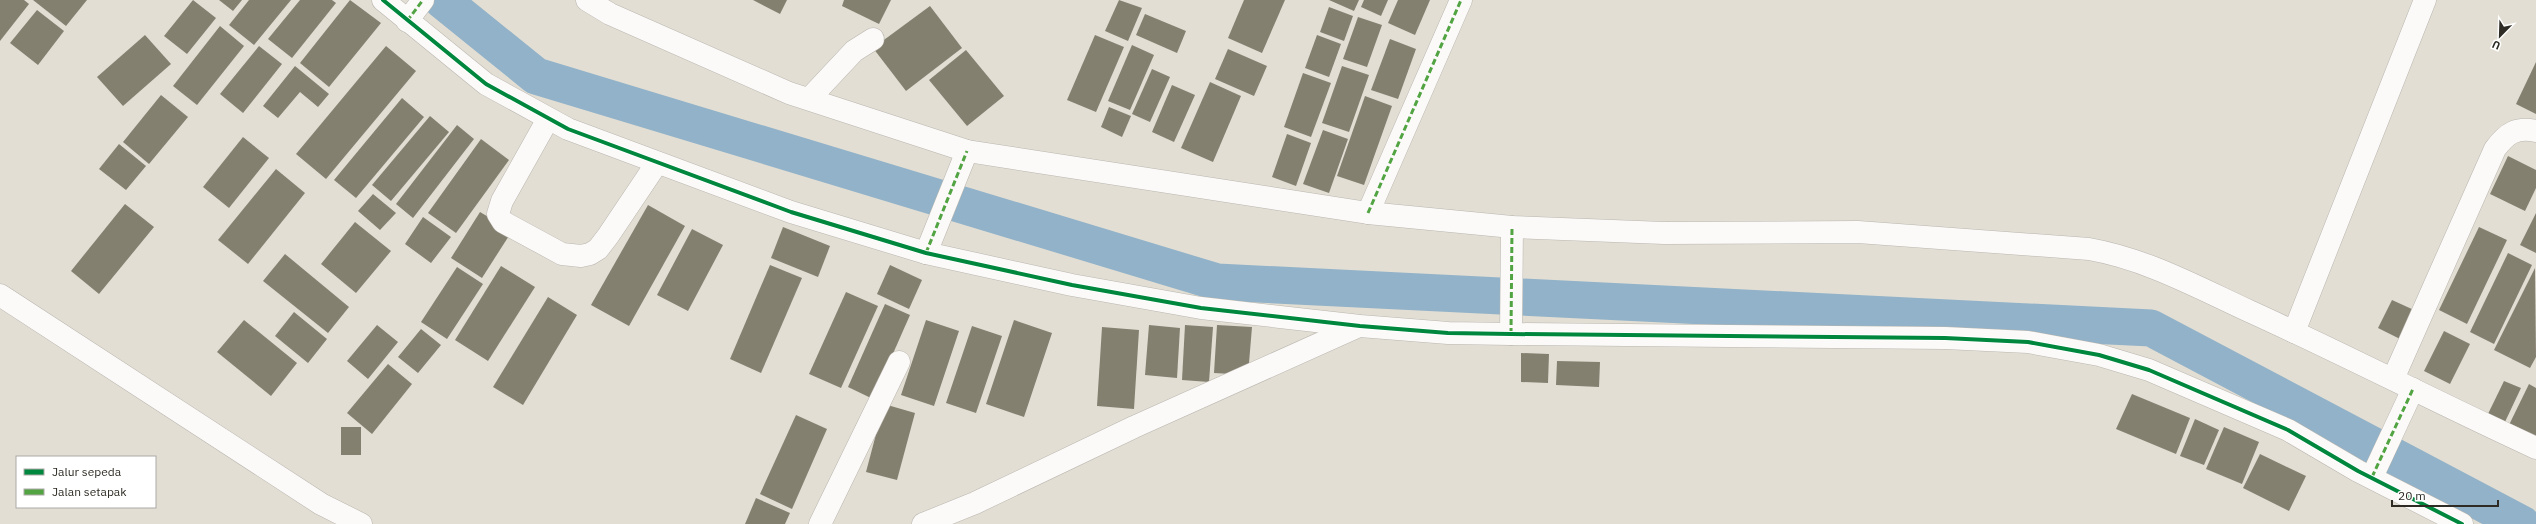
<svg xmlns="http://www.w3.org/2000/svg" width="2536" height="524" font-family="'IBM Plex Sans',sans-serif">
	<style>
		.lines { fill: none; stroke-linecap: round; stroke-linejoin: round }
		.canal { stroke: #91b2c8; stroke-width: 37 }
		.building { fill: #848070 }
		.street-casing { stroke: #b9b6ae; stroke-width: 23 }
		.street { stroke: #fbfaf9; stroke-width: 22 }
		.quiet { stroke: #52a442; stroke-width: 3; stroke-dasharray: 6 3; stroke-linecap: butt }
		.cycleway-casing { stroke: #fff; stroke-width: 6 }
		.cycleway { stroke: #00873e; stroke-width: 4 }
	</style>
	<rect width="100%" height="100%" fill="#e2ded4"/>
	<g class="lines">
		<polyline class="canal" points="442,0 536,76 1217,282 2151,328 2522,524"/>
	</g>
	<g class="building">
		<polygon points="0,0 24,0 29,4 0,41"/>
		<polygon points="33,0 87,0 66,26"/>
		<polygon points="193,0 216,18 187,54 164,36"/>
		<polygon points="219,0 242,0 233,11"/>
		<polygon points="249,0 291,0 254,45 229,25"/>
		<polygon points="300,0 332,0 336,3 292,58 268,39"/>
		<polygon points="350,0 381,23 329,87 300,63"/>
		<polygon points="753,0 787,0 780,14"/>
		<polygon points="844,0 891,0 879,24 842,6"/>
		<polygon points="1119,0 1142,8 1128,41 1105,31"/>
		<polygon points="1244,0 1285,0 1262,53 1228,38"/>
		<polygon points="1329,0 1359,0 1354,11"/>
		<polygon points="1364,0 1388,0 1381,16 1361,7"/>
		<polygon points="1398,0 1430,0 1415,35 1388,23"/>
		<polygon points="930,6 962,48 906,91 873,48"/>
		<polygon points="1329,7 1353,16 1344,41 1320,32"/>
		<polygon points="37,10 64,31 38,65 10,43"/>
		<polygon points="1145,14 1186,31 1177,53 1136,35"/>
		<polygon points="1358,17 1382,25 1367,67 1343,59"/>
		<polygon points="220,26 244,46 197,105 173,86"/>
		<polygon points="145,35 171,64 123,106 97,77"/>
		<polygon points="1095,35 1124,47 1096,112 1067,100"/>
		<polygon points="1317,35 1341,44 1329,77 1305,68"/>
		<polygon points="1390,39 1416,49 1398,99 1371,90"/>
		<polygon points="1132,45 1154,55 1130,110 1108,101"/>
		<polygon points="259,46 282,64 243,113 220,94"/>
		<polygon points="386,46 416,71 326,179 296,154"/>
		<polygon points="1228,49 1267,66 1254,96 1215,79"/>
		<polygon points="966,50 1004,96 967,126 929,80"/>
		<polygon points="2536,62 2536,114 2516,104"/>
		<polygon points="295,66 329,94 318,107 300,92 278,118 263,106"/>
		<polygon points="1342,66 1369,75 1349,132 1322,123"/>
		<polygon points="1152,69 1170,77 1150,122 1132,114"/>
		<polygon points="1303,73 1331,83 1311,137 1284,127"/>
		<polygon points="1210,82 1241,96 1213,162 1181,148"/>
		<polygon points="1172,85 1195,95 1174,142 1152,132"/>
		<polygon points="161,95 188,117 149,164 123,142"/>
		<polygon points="1365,96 1392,106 1364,185 1337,176"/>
		<polygon points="402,98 424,117 356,198 334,180"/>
		<polygon points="1109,107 1131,116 1122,137 1101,127"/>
		<polygon points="430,116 449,132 391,201 372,185"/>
		<polygon points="457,125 474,139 413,218 396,204"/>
		<polygon points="1323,130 1348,139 1329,193 1303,184"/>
		<polygon points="1287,134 1311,143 1296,186 1272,177"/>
		<polygon points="243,137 269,158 229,208 203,187"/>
		<polygon points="481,139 509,160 456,233 428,213"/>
		<polygon points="119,144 146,166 126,190 99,169"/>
		<polygon points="2508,156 2536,170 2536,188 2525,211 2490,194"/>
		<polygon points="276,169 305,193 248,264 218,240"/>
		<polygon points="373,194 396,213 380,230 358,211"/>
		<polygon points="125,204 154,227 99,294 71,271"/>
		<polygon points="648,205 685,226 629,326 591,305"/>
		<polygon points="480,212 512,231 482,278 451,258"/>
		<polygon points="2536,213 2536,253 2520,245"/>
		<polygon points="423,217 451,237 431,263 405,244"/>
		<polygon points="355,222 391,251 356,293 321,264"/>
		<polygon points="783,227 830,246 818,277 771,258"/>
		<polygon points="2479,227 2507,240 2467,324 2439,310"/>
		<polygon points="692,229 723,245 688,311 657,295"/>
		<polygon points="2508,253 2532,265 2494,344 2470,332"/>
		<polygon points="285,254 349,307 328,333 263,281"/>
		<polygon points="770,265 802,278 761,373 730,359"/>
		<polygon points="890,265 922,280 909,309 877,294"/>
		<polygon points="501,266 535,287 488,361 455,340"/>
		<polygon points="457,267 483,284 447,339 421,322"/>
		<polygon points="2535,268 2536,357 2530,368 2494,350"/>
		<polygon points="846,292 878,306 841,388 809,374"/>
		<polygon points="548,297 577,315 523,405 493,387"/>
		<polygon points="2392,300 2414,310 2400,339 2378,328"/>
		<polygon points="885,304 910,315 873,399 848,387"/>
		<polygon points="294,312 327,339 308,363 275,336"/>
		<polygon points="244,320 297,363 271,396 217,352"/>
		<polygon points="926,320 959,331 934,406 901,395"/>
		<polygon points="1014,320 1052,333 1024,417 986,404"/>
		<polygon points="377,325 398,342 368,379 347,361"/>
		<polygon points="1149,325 1180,328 1177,378 1145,375"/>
		<polygon points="1185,325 1213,327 1209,382 1182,380"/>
		<polygon points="1217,325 1252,327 1248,375 1214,373"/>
		<polygon points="972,326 1002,336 976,413 946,403"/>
		<polygon points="1102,327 1139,330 1134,409 1097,406"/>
		<polygon points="421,329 441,345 418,373 398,357"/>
		<polygon points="2444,331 2470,344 2450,384 2424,371"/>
		<polygon points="1521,353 1549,354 1548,383 1521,382"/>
		<polygon points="1557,361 1600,362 1599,387 1556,385"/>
		<polygon points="388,364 412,384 372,434 347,413"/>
		<polygon points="2504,381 2521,388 2504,424 2487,416"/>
		<polygon points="2529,384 2536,388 2536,440 2508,427"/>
		<polygon points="2132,394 2190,418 2176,454 2116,429"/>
		<polygon points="884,404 915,413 897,480 866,472"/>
		<polygon points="796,415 827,429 792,509 760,494"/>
		<polygon points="2195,419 2219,430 2204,465 2180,456"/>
		<rect x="341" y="427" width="20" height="28"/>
		<polygon points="2224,427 2259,442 2242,484 2206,469"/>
		<polygon points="2260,454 2306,476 2289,511 2243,488"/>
		<polygon points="756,498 790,513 785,524 745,524"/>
	</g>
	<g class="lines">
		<g class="street-casing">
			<g id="street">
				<polyline points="383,0 486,84 568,129 791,212 926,253 1072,285 1201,308 1360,326 1448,333 1511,334 1945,338 2028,342 2099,355 2149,370 2288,430 2358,471 2462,524"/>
				<path d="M 587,0 L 610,14 L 789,93 L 967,151 L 1368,213 L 1512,227 L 1664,233 L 1858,232 L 2089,249 C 2146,259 2197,287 2249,311 C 2346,355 2440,404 2536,448"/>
				<polyline points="407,21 423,0"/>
				<polyline points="809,99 854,51 873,39"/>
				<polyline points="548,119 502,201 498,214 503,222 562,254 581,256 590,254 598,249 608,236 657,163"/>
				<polyline points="1368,213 1461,0"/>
				<polyline points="926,253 967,151"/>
				<polyline points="0,295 321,504 361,524"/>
				<polyline points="2294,332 2425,0"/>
				<polyline points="1511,334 1512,227"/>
				<path d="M 2393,379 L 2495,149 C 2507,133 2516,127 2536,131"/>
				<polyline points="2372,477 2413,389"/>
				<polyline points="820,524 899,362"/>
				<polyline points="923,524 975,503 1134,427 1359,326"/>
			</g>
		</g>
		<use href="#street" class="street"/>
		<g class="quiet">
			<polyline points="407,21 423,0"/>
			<polyline points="1368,213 1461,0"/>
			<polyline points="926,253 967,151"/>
			<polyline points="1511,334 1512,227"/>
			<polyline points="2372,477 2413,389"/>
		</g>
		<g class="cycleway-casing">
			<polyline id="cycleway" points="383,0 486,84 568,129 791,212 926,253 1072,285 1201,308 1360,326 1448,333 1511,334 1945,338 2028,342 2099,355 2149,370 2288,430 2358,471 2462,524"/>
		</g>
		<use href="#cycleway" class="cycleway"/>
	</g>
	<rect x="16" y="456" width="140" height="52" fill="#ffffff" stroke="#abaaa7"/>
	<rect x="24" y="469" width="20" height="6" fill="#00873e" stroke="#abaaa7"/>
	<text x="52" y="476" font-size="12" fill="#2d2b23">Jalur sepeda</text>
	<rect x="24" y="489" width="20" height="6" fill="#52a442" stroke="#abaaa7"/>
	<text x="52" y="496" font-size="12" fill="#2d2b23">Jalan setapak</text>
	<g transform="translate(2500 36) rotate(203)" stroke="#ffffff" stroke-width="3" paint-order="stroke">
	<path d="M0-3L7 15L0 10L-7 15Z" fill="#2d2b23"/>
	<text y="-6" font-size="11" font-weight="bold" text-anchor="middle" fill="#2d2b23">U</text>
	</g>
	<path d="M2392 500v6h106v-6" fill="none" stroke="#2d2b23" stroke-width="2"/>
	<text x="2398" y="500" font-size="12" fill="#2d2b23" stroke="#ffffff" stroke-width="3" paint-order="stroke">20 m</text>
</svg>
